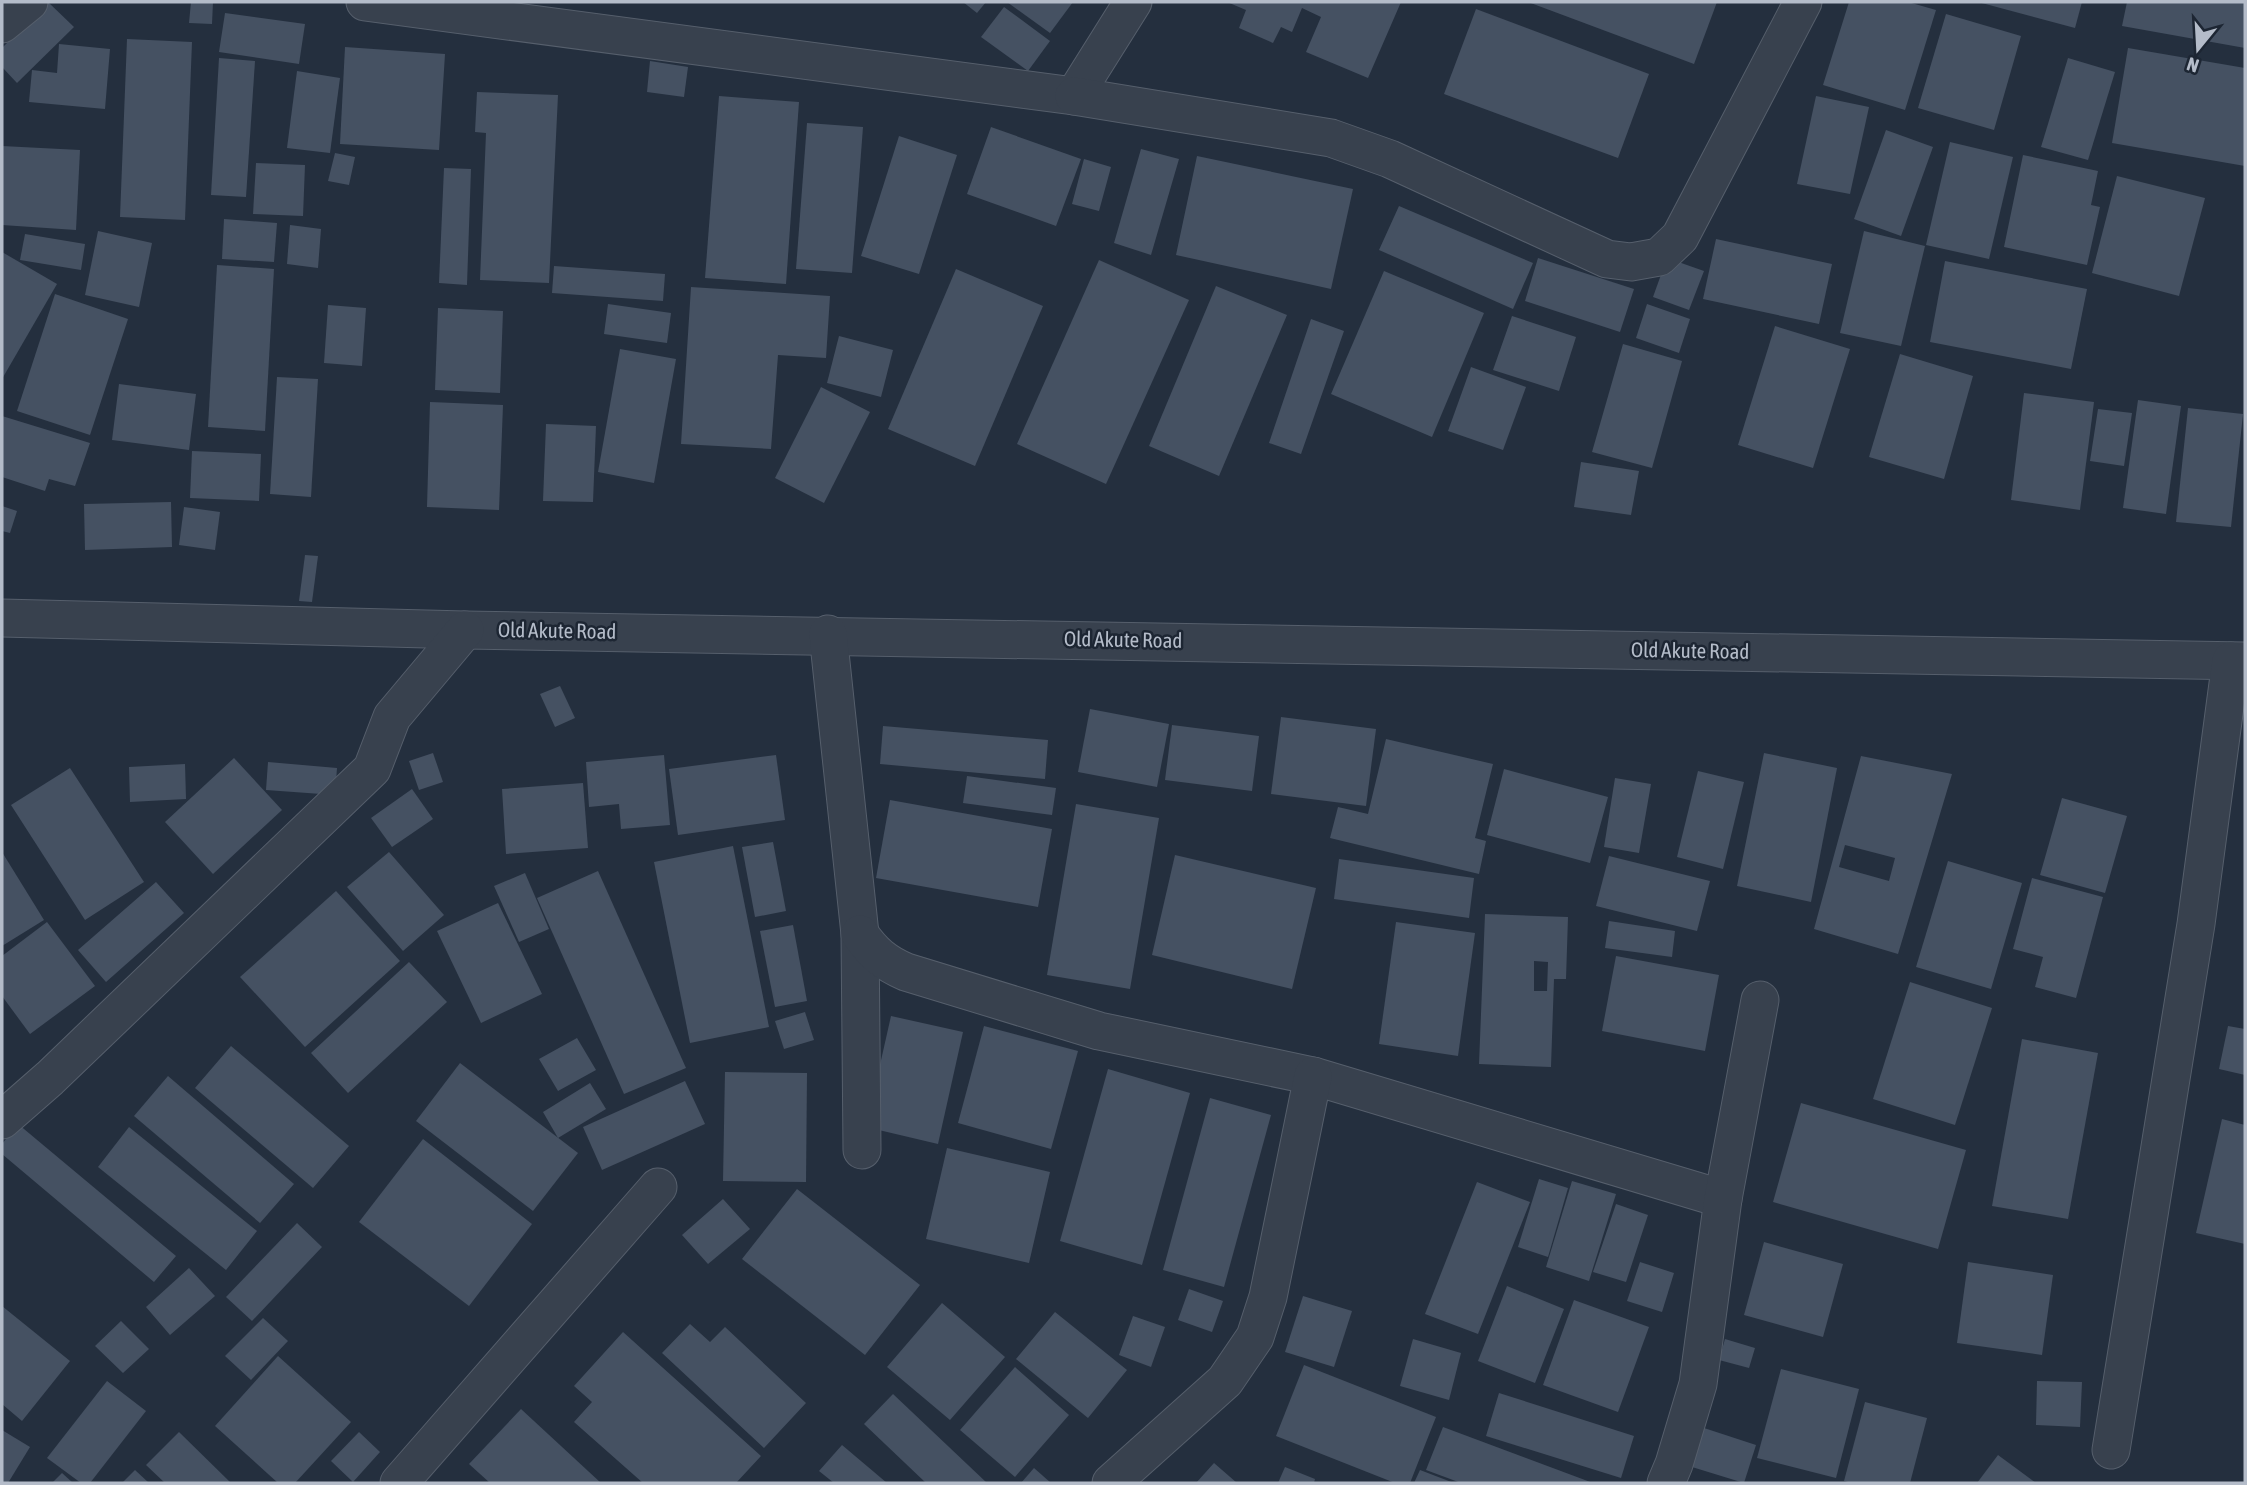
<svg xmlns="http://www.w3.org/2000/svg" width="2247" height="1485" font-family="'Asap Condensed',sans-serif">
	<style>
		.building { fill: #455162; fill-rule: evenodd }
		.lines { fill: none; stroke-linecap: round; stroke-linejoin: round }
		.street-casing { stroke: #565f6c; stroke-width: 39 }
		.street { stroke: #38414e; stroke-width: 37 }
		.labels { text-anchor: middle; stroke-width: 5; stroke-linejoin: round; paint-order: stroke }
		.street-label { font-size: 21px; fill: #b4bcc9; stroke: #1d2633 }
	</style>
	<rect width="100%" height="100%" fill="#242f3e"/>
	<g class="building">
		<polygon points="48,2 74,27 17,83 2,67 2,48"/>
		<polygon points="191,2 213,2 212,24 189,23"/>
		<polygon points="963,2 986,2 977,13"/>
		<polygon points="1007,2 1073,2 1050,33"/>
		<polygon points="1227,2 1401,2 1368,78 1306,52 1321,17 1302,8 1292,32 1281,27 1273,43 1239,28 1246,10"/>
		<polygon points="1528,2 1717,2 1694,64"/>
		<polygon points="1849,2 1908,2 1936,10 1905,110 1823,85"/>
		<polygon points="1978,2 2082,2 2075,28"/>
		<polygon points="2127,2 2245,2 2245,48 2122,26"/>
		<polygon points="1004,7 1050,41 1028,71 981,37"/>
		<polygon points="1476,9 1649,74 1618,158 1444,94"/>
		<polygon points="225,13 305,24 299,64 219,52"/>
		<polygon points="1946,14 2021,36 1994,130 1918,108"/>
		<polygon points="127,39 192,42 185,220 120,217"/>
		<polygon points="59,44 110,49 105,109 29,102 32,70 57,73"/>
		<polygon points="345,47 445,54 439,150 340,144"/>
		<polygon points="2128,48 2245,68 2245,166 2112,143"/>
		<polygon points="219,58 255,61 246,197 211,195"/>
		<polygon points="2068,58 2115,72 2088,160 2041,147"/>
		<polygon points="650,61 688,67 684,97 647,92"/>
		<polygon points="297,71 340,78 330,153 287,148"/>
		<polygon points="477,92 558,95 549,283 480,280 486,133 475,132"/>
		<polygon points="719,96 799,102 786,284 705,278"/>
		<polygon points="1816,96 1869,107 1850,194 1797,184"/>
		<polygon points="807,123 863,127 852,273 796,269"/>
		<polygon points="991,127 1081,159 1056,226 967,194"/>
		<polygon points="1886,130 1933,147 1901,236 1854,219"/>
		<polygon points="899,136 957,155 919,274 861,256"/>
		<polygon points="1950,142 2013,157 1989,259 1926,245"/>
		<polygon points="2,146 80,150 76,230 2,225"/>
		<polygon points="1141,149 1179,159 1151,255 1114,243"/>
		<polygon points="335,153 355,157 349,185 328,181"/>
		<polygon points="2023,155 2098,171 2091,205 2100,207 2087,265 2004,247"/>
		<polygon points="1197,156 1353,189 1331,289 1176,255"/>
		<polygon points="1084,159 1111,167 1099,211 1072,204"/>
		<polygon points="256,163 305,165 303,216 253,214"/>
		<polygon points="444,168 471,169 467,285 439,283"/>
		<polygon points="2117,176 2205,198 2179,296 2092,273"/>
		<polygon points="1399,206 1533,263 1513,309 1379,250"/>
		<polygon points="224,219 277,223 274,262 222,259"/>
		<polygon points="290,225 321,229 318,268 287,264"/>
		<polygon points="98,231 152,243 139,307 85,295"/>
		<polygon points="1864,231 1925,246 1901,346 1840,333"/>
		<polygon points="25,234 85,244 81,270 20,260"/>
		<polygon points="1716,239 1832,264 1819,324 1703,299"/>
		<polygon points="2,252 57,284 2,379"/>
		<polygon points="1538,258 1634,289 1620,332 1525,301"/>
		<polygon points="1667,258 1704,271 1689,310 1653,297"/>
		<polygon points="1099,260 1189,300 1106,484 1017,444"/>
		<polygon points="1945,261 2087,289 2071,369 1930,342"/>
		<polygon points="217,265 274,269 265,431 208,427"/>
		<polygon points="554,266 665,274 663,301 552,293"/>
		<polygon points="956,269 1043,306 975,466 888,429"/>
		<polygon points="1384,271 1484,313 1432,437 1331,394"/>
		<polygon points="1216,286 1287,315 1219,476 1149,446"/>
		<polygon points="691,287 830,296 826,358 778,355 771,449 681,444"/>
		<polygon points="55,294 128,319 90,435 17,411"/>
		<polygon points="608,304 671,313 667,343 604,334"/>
		<polygon points="1647,304 1690,319 1679,353 1636,338"/>
		<polygon points="328,305 366,308 362,366 324,363"/>
		<polygon points="438,308 503,311 500,393 435,390"/>
		<polygon points="1512,316 1576,337 1559,391 1493,370"/>
		<polygon points="1311,319 1344,331 1301,454 1269,443"/>
		<polygon points="1775,326 1850,349 1813,468 1738,445"/>
		<polygon points="839,336 893,350 881,397 827,383"/>
		<polygon points="1623,344 1682,361 1652,468 1592,452"/>
		<polygon points="620,349 676,359 654,483 598,472"/>
		<polygon points="1900,354 1973,376 1944,479 1869,457"/>
		<polygon points="1471,367 1526,387 1503,450 1448,431"/>
		<polygon points="277,377 318,379 311,497 270,494"/>
		<polygon points="119,384 196,394 189,450 112,440"/>
		<polygon points="821,387 870,412 824,503 775,478"/>
		<polygon points="2024,393 2094,402 2080,510 2011,500"/>
		<polygon points="2138,400 2181,406 2166,514 2123,508"/>
		<polygon points="430,402 503,405 499,510 427,507"/>
		<polygon points="2188,408 2243,414 2231,527 2176,522"/>
		<polygon points="2098,409 2132,413 2124,466 2090,461"/>
		<polygon points="2,416 90,443 75,486 49,479 45,491 2,477"/>
		<polygon points="546,424 596,426 593,502 543,501"/>
		<polygon points="192,451 261,454 259,501 190,498"/>
		<polygon points="1581,462 1639,471 1631,515 1574,507"/>
		<polygon points="171,502 172,547 85,550 84,504"/>
		<polygon points="2,506 17,511 10,533 2,531"/>
		<polygon points="184,507 220,512 215,550 179,545"/>
		<polygon points="305,555 318,556 312,602 299,601"/>
		<polygon points="560,686 575,718 555,727 540,694"/>
		<polygon points="1090,709 1169,724 1157,787 1078,772"/>
		<polygon points="1281,717 1376,729 1366,806 1271,794"/>
		<polygon points="1172,725 1259,736 1252,791 1165,780"/>
		<polygon points="883,726 1048,740 1045,779 880,764"/>
		<polygon points="1386,739 1493,764 1475,838 1486,841 1479,874 1330,838 1338,807 1368,814"/>
		<polygon points="433,753 443,782 419,790 409,761"/>
		<polygon points="1764,753 1837,768 1811,902 1737,886"/>
		<polygon points="664,755 670,825 621,829 619,804 589,807 586,762"/>
		<polygon points="776,755 785,820 678,835 669,769"/>
		<path d="M 1861,756 L 1952,774 L 1898,954 L 1814,929 ZM 1845,845 L 1895,858 L 1889,881 L 1839,867 Z"/>
		<polygon points="234,758 282,810 213,874 165,822"/>
		<polygon points="268,762 337,768 335,795 266,790"/>
		<polygon points="185,764 186,799 130,802 129,767"/>
		<polygon points="70,768 144,882 85,920 11,805"/>
		<polygon points="1504,769 1608,797 1590,863 1487,835"/>
		<polygon points="1698,771 1744,782 1723,869 1677,857"/>
		<polygon points="967,776 1056,788 1052,815 963,803"/>
		<polygon points="1615,778 1651,784 1639,853 1604,847"/>
		<polygon points="583,783 588,848 506,854 502,789"/>
		<polygon points="412,789 433,819 392,847 371,818"/>
		<polygon points="2062,798 2127,816 2105,893 2040,875"/>
		<polygon points="890,800 1052,829 1038,907 876,878"/>
		<polygon points="1076,804 1159,818 1130,989 1047,975"/>
		<polygon points="773,842 786,911 755,917 742,847"/>
		<polygon points="733,846 769,1027 690,1043 654,862"/>
		<polygon points="2,852 44,920 2,946"/>
		<polygon points="389,852 444,915 403,951 347,887"/>
		<polygon points="1175,855 1316,888 1292,989 1152,955"/>
		<polygon points="1609,856 1710,881 1697,931 1596,906"/>
		<polygon points="1339,859 1474,878 1469,918 1334,899"/>
		<polygon points="1948,861 2022,883 1991,989 1916,967"/>
		<polygon points="598,871 686,1068 624,1094 537,898"/>
		<polygon points="525,873 549,929 519,942 494,886"/>
		<polygon points="2032,878 2103,897 2076,998 2035,987 2043,957 2013,949"/>
		<polygon points="156,882 184,913 106,982 78,950"/>
		<polygon points="336,891 400,961 305,1047 240,977"/>
		<polygon points="498,903 542,994 481,1023 437,931"/>
		<path d="M 1485,914 L 1568,917 L 1566,979 L 1554,979 L 1551,1067 L 1479,1064 ZM 1534,961 L 1548,962 L 1547,991 L 1534,991 Z"/>
		<polygon points="1609,921 1675,931 1672,957 1605,948"/>
		<polygon points="47,922 95,986 30,1034 2,996 2,956"/>
		<polygon points="1396,922 1475,933 1458,1056 1379,1044"/>
		<polygon points="793,925 807,1001 775,1007 760,931"/>
		<polygon points="1616,956 1719,975 1705,1051 1602,1031"/>
		<polygon points="409,962 447,1002 348,1093 311,1053"/>
		<polygon points="1910,982 1992,1008 1955,1125 1873,1099"/>
		<polygon points="805,1012 814,1040 784,1049 775,1021"/>
		<polygon points="891,1016 963,1032 938,1144 866,1127"/>
		<polygon points="984,1026 1078,1051 1051,1149 958,1123"/>
		<polygon points="2228,1026 2245,1029 2245,1075 2219,1069"/>
		<polygon points="577,1038 596,1070 558,1091 539,1059"/>
		<polygon points="2022,1039 2098,1053 2068,1219 1992,1206"/>
		<polygon points="231,1046 349,1146 313,1188 195,1088"/>
		<polygon points="460,1063 578,1153 533,1211 416,1121"/>
		<polygon points="1108,1069 1190,1093 1142,1265 1060,1241"/>
		<polygon points="725,1072 807,1073 806,1182 723,1181"/>
		<polygon points="168,1076 294,1184 260,1223 134,1116"/>
		<polygon points="685,1081 705,1124 602,1170 583,1127"/>
		<polygon points="590,1083 606,1109 558,1138 543,1112"/>
		<polygon points="1210,1098 1271,1115 1224,1287 1163,1270"/>
		<polygon points="1801,1103 1966,1150 1938,1249 1773,1202"/>
		<polygon points="2222,1119 2245,1125 2245,1244 2196,1233"/>
		<polygon points="18,1124 176,1256 154,1282 2,1154 2,1144"/>
		<polygon points="129,1127 257,1231 226,1270 98,1167"/>
		<polygon points="423,1139 532,1224 469,1306 359,1222"/>
		<polygon points="947,1148 1050,1172 1029,1263 926,1239"/>
		<polygon points="1539,1179 1568,1188 1548,1257 1518,1247"/>
		<polygon points="1572,1181 1616,1194 1589,1281 1546,1267"/>
		<polygon points="1477,1182 1530,1202 1478,1334 1425,1314"/>
		<polygon points="797,1189 920,1285 865,1355 742,1259"/>
		<polygon points="723,1199 750,1229 708,1264 682,1235"/>
		<polygon points="1616,1204 1648,1215 1626,1282 1593,1272"/>
		<polygon points="297,1223 322,1247 252,1321 226,1297"/>
		<polygon points="1764,1242 1843,1264 1823,1337 1744,1315"/>
		<polygon points="1640,1262 1674,1273 1662,1312 1627,1301"/>
		<polygon points="1968,1262 2053,1275 2042,1355 1957,1343"/>
		<polygon points="189,1268 215,1296 170,1335 146,1307"/>
		<polygon points="1507,1286 1564,1309 1535,1383 1478,1361"/>
		<polygon points="1189,1289 1223,1301 1212,1332 1178,1320"/>
		<polygon points="1303,1296 1352,1311 1334,1367 1285,1352"/>
		<polygon points="1574,1300 1649,1327 1618,1412 1543,1385"/>
		<polygon points="942,1303 1005,1357 950,1420 887,1367"/>
		<polygon points="2,1306 70,1361 22,1421 2,1404"/>
		<polygon points="1055,1312 1127,1370 1088,1418 1016,1359"/>
		<polygon points="1133,1316 1165,1327 1151,1367 1119,1355"/>
		<polygon points="263,1318 288,1341 251,1380 225,1356"/>
		<polygon points="121,1321 149,1349 123,1373 95,1346"/>
		<polygon points="690,1324 710,1342 725,1327 806,1403 764,1448 662,1353"/>
		<polygon points="623,1332 761,1456 736,1483 643,1483 574,1422 592,1402 574,1386"/>
		<polygon points="1413,1339 1461,1353 1449,1400 1400,1386"/>
		<polygon points="1725,1339 1755,1348 1749,1368 1719,1360"/>
		<polygon points="278,1356 351,1422 295,1483 278,1483 215,1426"/>
		<polygon points="1304,1365 1436,1417 1410,1483 1395,1483 1276,1436"/>
		<polygon points="1015,1367 1069,1415 1015,1477 960,1430"/>
		<polygon points="1781,1369 1859,1389 1836,1478 1757,1458"/>
		<polygon points="107,1381 146,1411 90,1483 81,1483 47,1458"/>
		<polygon points="2037,1381 2082,1382 2080,1427 2036,1425"/>
		<polygon points="1499,1393 1634,1436 1621,1478 1486,1436"/>
		<polygon points="893,1394 987,1483 926,1483 864,1424"/>
		<polygon points="1865,1402 1927,1418 1910,1483 1852,1483 1844,1481"/>
		<polygon points="521,1409 601,1483 490,1483 469,1464"/>
		<polygon points="1443,1427 1593,1483 1461,1483 1426,1470"/>
		<polygon points="1704,1428 1756,1445 1744,1483 1692,1467"/>
		<polygon points="2,1430 30,1447 8,1483 2,1483"/>
		<polygon points="179,1432 231,1483 165,1483 146,1465"/>
		<polygon points="359,1432 380,1452 353,1482 331,1461"/>
		<polygon points="842,1445 887,1483 834,1483 819,1471"/>
		<polygon points="1998,1455 2036,1483 1977,1483"/>
		<polygon points="1214,1463 1237,1483 1196,1483"/>
		<polygon points="1285,1467 1315,1479 1314,1483 1278,1483"/>
		<polygon points="1034,1468 1051,1483 1021,1483"/>
		<polygon points="135,1470 149,1483 122,1483"/>
		<polygon points="1420,1470 1454,1483 1414,1483"/>
		<polygon points="62,1473 73,1483 52,1483"/>
	</g>
	<g class="lines">
		<g class="street-casing">
			<g id="street">
				<polyline points="365,2 1074,96 1133,2"/>
				<polyline points="2,24 29,2"/>
				<polyline points="1074,96 1331,138 1390,159 1607,259 1631,262 1659,257 1680,237 1803,2"/>
				<polyline points="2,618 465,630 2245,661"/>
				<polyline points="828,634 860,934 862,1150"/>
				<path d="M 860,934 C 873,953 885,963 906,972 L 1099,1031 L 1313,1076 L 1723,1199"/>
				<polyline points="2,1120 50,1078 372,769 392,717 465,630"/>
				<polyline points="2111,1450 2196,924 2231,661"/>
				<polyline points="399,1483 658,1187"/>
				<polyline points="1111,1483 1225,1381 1255,1337 1268,1297 1313,1076"/>
				<polyline points="1666,1483 1674,1464 1698,1384 1723,1199 1760,1000"/>
			</g>
		</g>
		<use href="#street" class="street"/>
	</g>
	<g class="labels">
		<g class="street-label">
			<text transform="translate(557 631) rotate(1)" y="7">Old Akute Road</text>
			<text transform="translate(1123 640) rotate(1)" y="7">Old Akute Road</text>
			<text transform="translate(1690 651) rotate(1)" y="7">Old Akute Road</text>
		</g>
	</g>
	<rect width="2247" height="1485" fill="none" stroke="#b4bcc9" stroke-width="7"/>
	<g transform="translate(2198 49) rotate(198)" stroke="#1d2633" stroke-width="5" paint-order="stroke">
	<path d="M0-5L12 26L0 18L-12 26Z" fill="#b4bcc9"/>
	<text y="-10" font-size="19" font-weight="bold" text-anchor="middle" fill="#b4bcc9">N</text>
	</g>
</svg>
